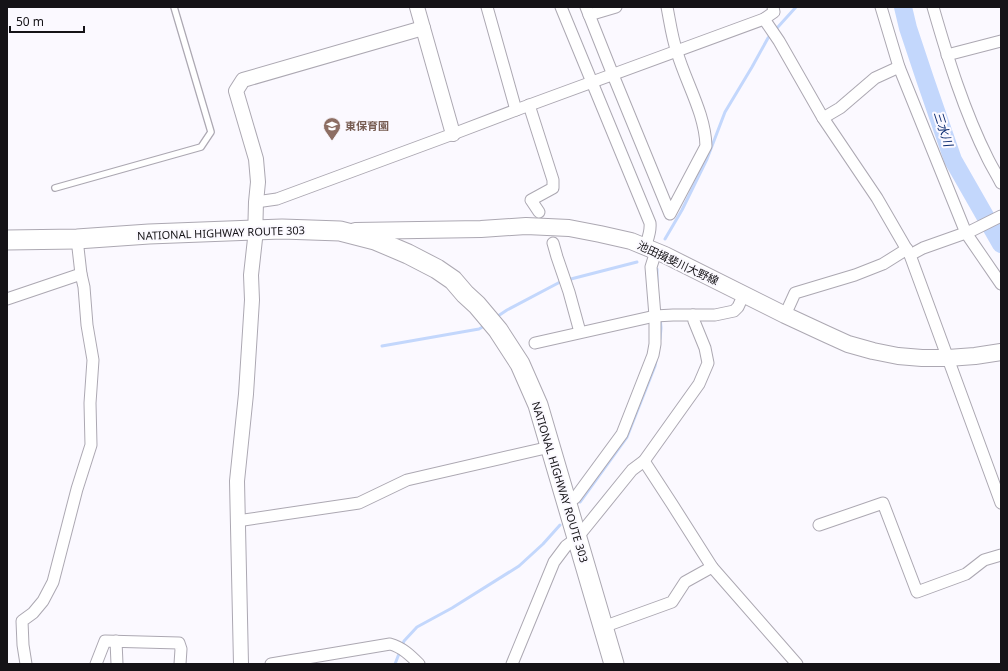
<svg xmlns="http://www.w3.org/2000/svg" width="1008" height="671" font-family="'Noto Sans','Noto Sans JP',sans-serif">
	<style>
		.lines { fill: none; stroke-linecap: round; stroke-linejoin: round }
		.stream { stroke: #c3d7fc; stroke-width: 3 }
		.river { stroke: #c3d7fc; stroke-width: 18 }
		.service-casing { stroke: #aca8b2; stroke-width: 8 }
		.minor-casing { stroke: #aca8b2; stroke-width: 13 }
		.tertiary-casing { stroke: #aca8b2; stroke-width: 16 }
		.secondary-casing { stroke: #aca8b2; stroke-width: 18 }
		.trunk-casing { stroke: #aca8b2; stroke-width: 21 }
		.service { stroke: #fff; stroke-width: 5.5 }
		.minor { stroke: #fff; stroke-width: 11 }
		.tertiary { stroke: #fff; stroke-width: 14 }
		.secondary { stroke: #fff; stroke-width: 16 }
		.trunk { stroke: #fff; stroke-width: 19 }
		.labels { text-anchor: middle; stroke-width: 4; stroke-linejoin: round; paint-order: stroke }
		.education-label { font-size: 11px; font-weight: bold; fill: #785e54; stroke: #fbf9ff; text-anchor: start }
		.street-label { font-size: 11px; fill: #151317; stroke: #fbf9ff }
		.water-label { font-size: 12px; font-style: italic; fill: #0e2e72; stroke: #fbf9ff }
	</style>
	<rect width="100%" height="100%" fill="#fbf9ff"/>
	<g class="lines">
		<g class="stream">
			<polyline points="665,239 682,210 707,159 725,112 752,67 768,38 796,7"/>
			<polyline points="657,269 657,282"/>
			<polyline points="567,280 637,262"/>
			<polyline points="495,318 507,310 562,281"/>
			<polyline points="660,339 661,328 660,317"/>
			<polyline points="382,346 479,329 486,325"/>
			<polyline points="580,502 627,437 655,366 656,361"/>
			<polyline points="395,664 404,641 417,627 452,608 519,566 543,544 560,525"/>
		</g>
		<polyline class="river" points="903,7 908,28 925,79 953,160 1001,244"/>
		<g class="service-casing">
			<polyline id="service" points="55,188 201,147 211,132 174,7"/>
		</g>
		<g class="minor-casing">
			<g id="minor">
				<polyline points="487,7 516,110"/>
				<path d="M 561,7 L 650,223 C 651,232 648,238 645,247"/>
				<path d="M 586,7 L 613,75 L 670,214 L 706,146 C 705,113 686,83 677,52 C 672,38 670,22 667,7"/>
				<polyline points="881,7 899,67 966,233 1001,284"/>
				<path d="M 933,7 C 948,59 964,111 988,159 C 992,167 997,175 1001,183"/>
				<polyline points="589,15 616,7"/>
				<polyline points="764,19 779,41 823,118 877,198 910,255 1001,503"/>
				<polyline points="947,55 1001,41"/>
				<polyline points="529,105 553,180 553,188 531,200 539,212"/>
				<polyline points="823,118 840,108 875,78 899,67"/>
				<polyline points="256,202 277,199 453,134 516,110 764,19 774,12 773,7"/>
				<polyline points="553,243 557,257 569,292 580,332"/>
				<polyline points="910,255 923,248 971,231 1001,216"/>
				<polyline points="7,299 81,274"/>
				<polyline points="785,315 795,293 855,275 883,264 907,249"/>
				<polyline points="535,343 655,316 673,315 715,315 734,311 738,307 744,294"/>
				<polyline points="644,461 672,504 712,567 797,664"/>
				<polyline points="566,503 575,498 622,434 653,355 655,344 655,316 651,267 656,251"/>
				<polyline points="237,521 359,503 407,480 550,447"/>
				<polyline points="819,525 883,503 917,592 966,574 984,560 1001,555"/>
				<polyline points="603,627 672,602 685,582 712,567"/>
				<polyline points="116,641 117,664"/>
				<polyline points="26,664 23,645 22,621 33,613 43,601 53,582 77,489 91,445 90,403 93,360 87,325 84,287 81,274 77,239"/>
				<polyline points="96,664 105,641 179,643 181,649 180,664"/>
				<path d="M 271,664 L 390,644 C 402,647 411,656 419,664"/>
				<polyline points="512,664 554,562 566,546 577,538 632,470 644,461 699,384 708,363 705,348 694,321 693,315"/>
			</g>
		</g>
		<g class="tertiary-casing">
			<g id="tertiary">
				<polyline points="417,7 453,134"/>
				<polyline points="241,664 237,481 246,394 252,300 251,275 255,239 256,202 258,182 256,159 236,91 243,80 423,28"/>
			</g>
		</g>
		<g class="secondary-casing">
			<polyline id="secondary" points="355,231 481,229 526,226 569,228 600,234 631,241 665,255 785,315 826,334 848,344 873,351 898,356 922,358 948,358 975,356 1001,352"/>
		</g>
		<g class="trunk-casing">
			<polyline id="trunk" points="7,240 77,239 149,234 254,230 282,229 340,231 375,240 408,254 437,269 453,280 465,294 477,305 498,330 520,364 538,405 614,664"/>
		</g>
		<use href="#service" class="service"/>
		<use href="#minor" class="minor"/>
		<use href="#tertiary" class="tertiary"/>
		<use href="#secondary" class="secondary"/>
		<use href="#trunk" class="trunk"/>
	</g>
	<defs>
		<g id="school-pin" transform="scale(0.9)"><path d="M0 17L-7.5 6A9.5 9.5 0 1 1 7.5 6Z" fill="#8d6e63" stroke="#fbf9ff"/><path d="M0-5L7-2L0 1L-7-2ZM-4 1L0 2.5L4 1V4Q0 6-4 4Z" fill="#fff"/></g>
	</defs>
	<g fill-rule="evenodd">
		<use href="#school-pin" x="332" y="126"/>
	</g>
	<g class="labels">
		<g class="education-label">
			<text x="345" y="130">東保育園</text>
		</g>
		<g class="street-label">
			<text transform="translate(221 233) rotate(-2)" y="4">NATIONAL HIGHWAY ROUTE 303</text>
			<text transform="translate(678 263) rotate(25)" y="4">池田揖斐川大野線</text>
			<text transform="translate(560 482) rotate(73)" y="4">NATIONAL HIGHWAY ROUTE 303</text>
		</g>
		<g class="water-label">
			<text transform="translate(943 129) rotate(72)" y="4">三水川</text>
		</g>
	</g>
	<rect width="1008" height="671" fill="none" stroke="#151317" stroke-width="16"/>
	<path d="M10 26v6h74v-6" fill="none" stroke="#151317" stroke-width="2"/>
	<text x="16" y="26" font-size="12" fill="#151317" stroke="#fbf9ff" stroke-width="3" paint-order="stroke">50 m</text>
</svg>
